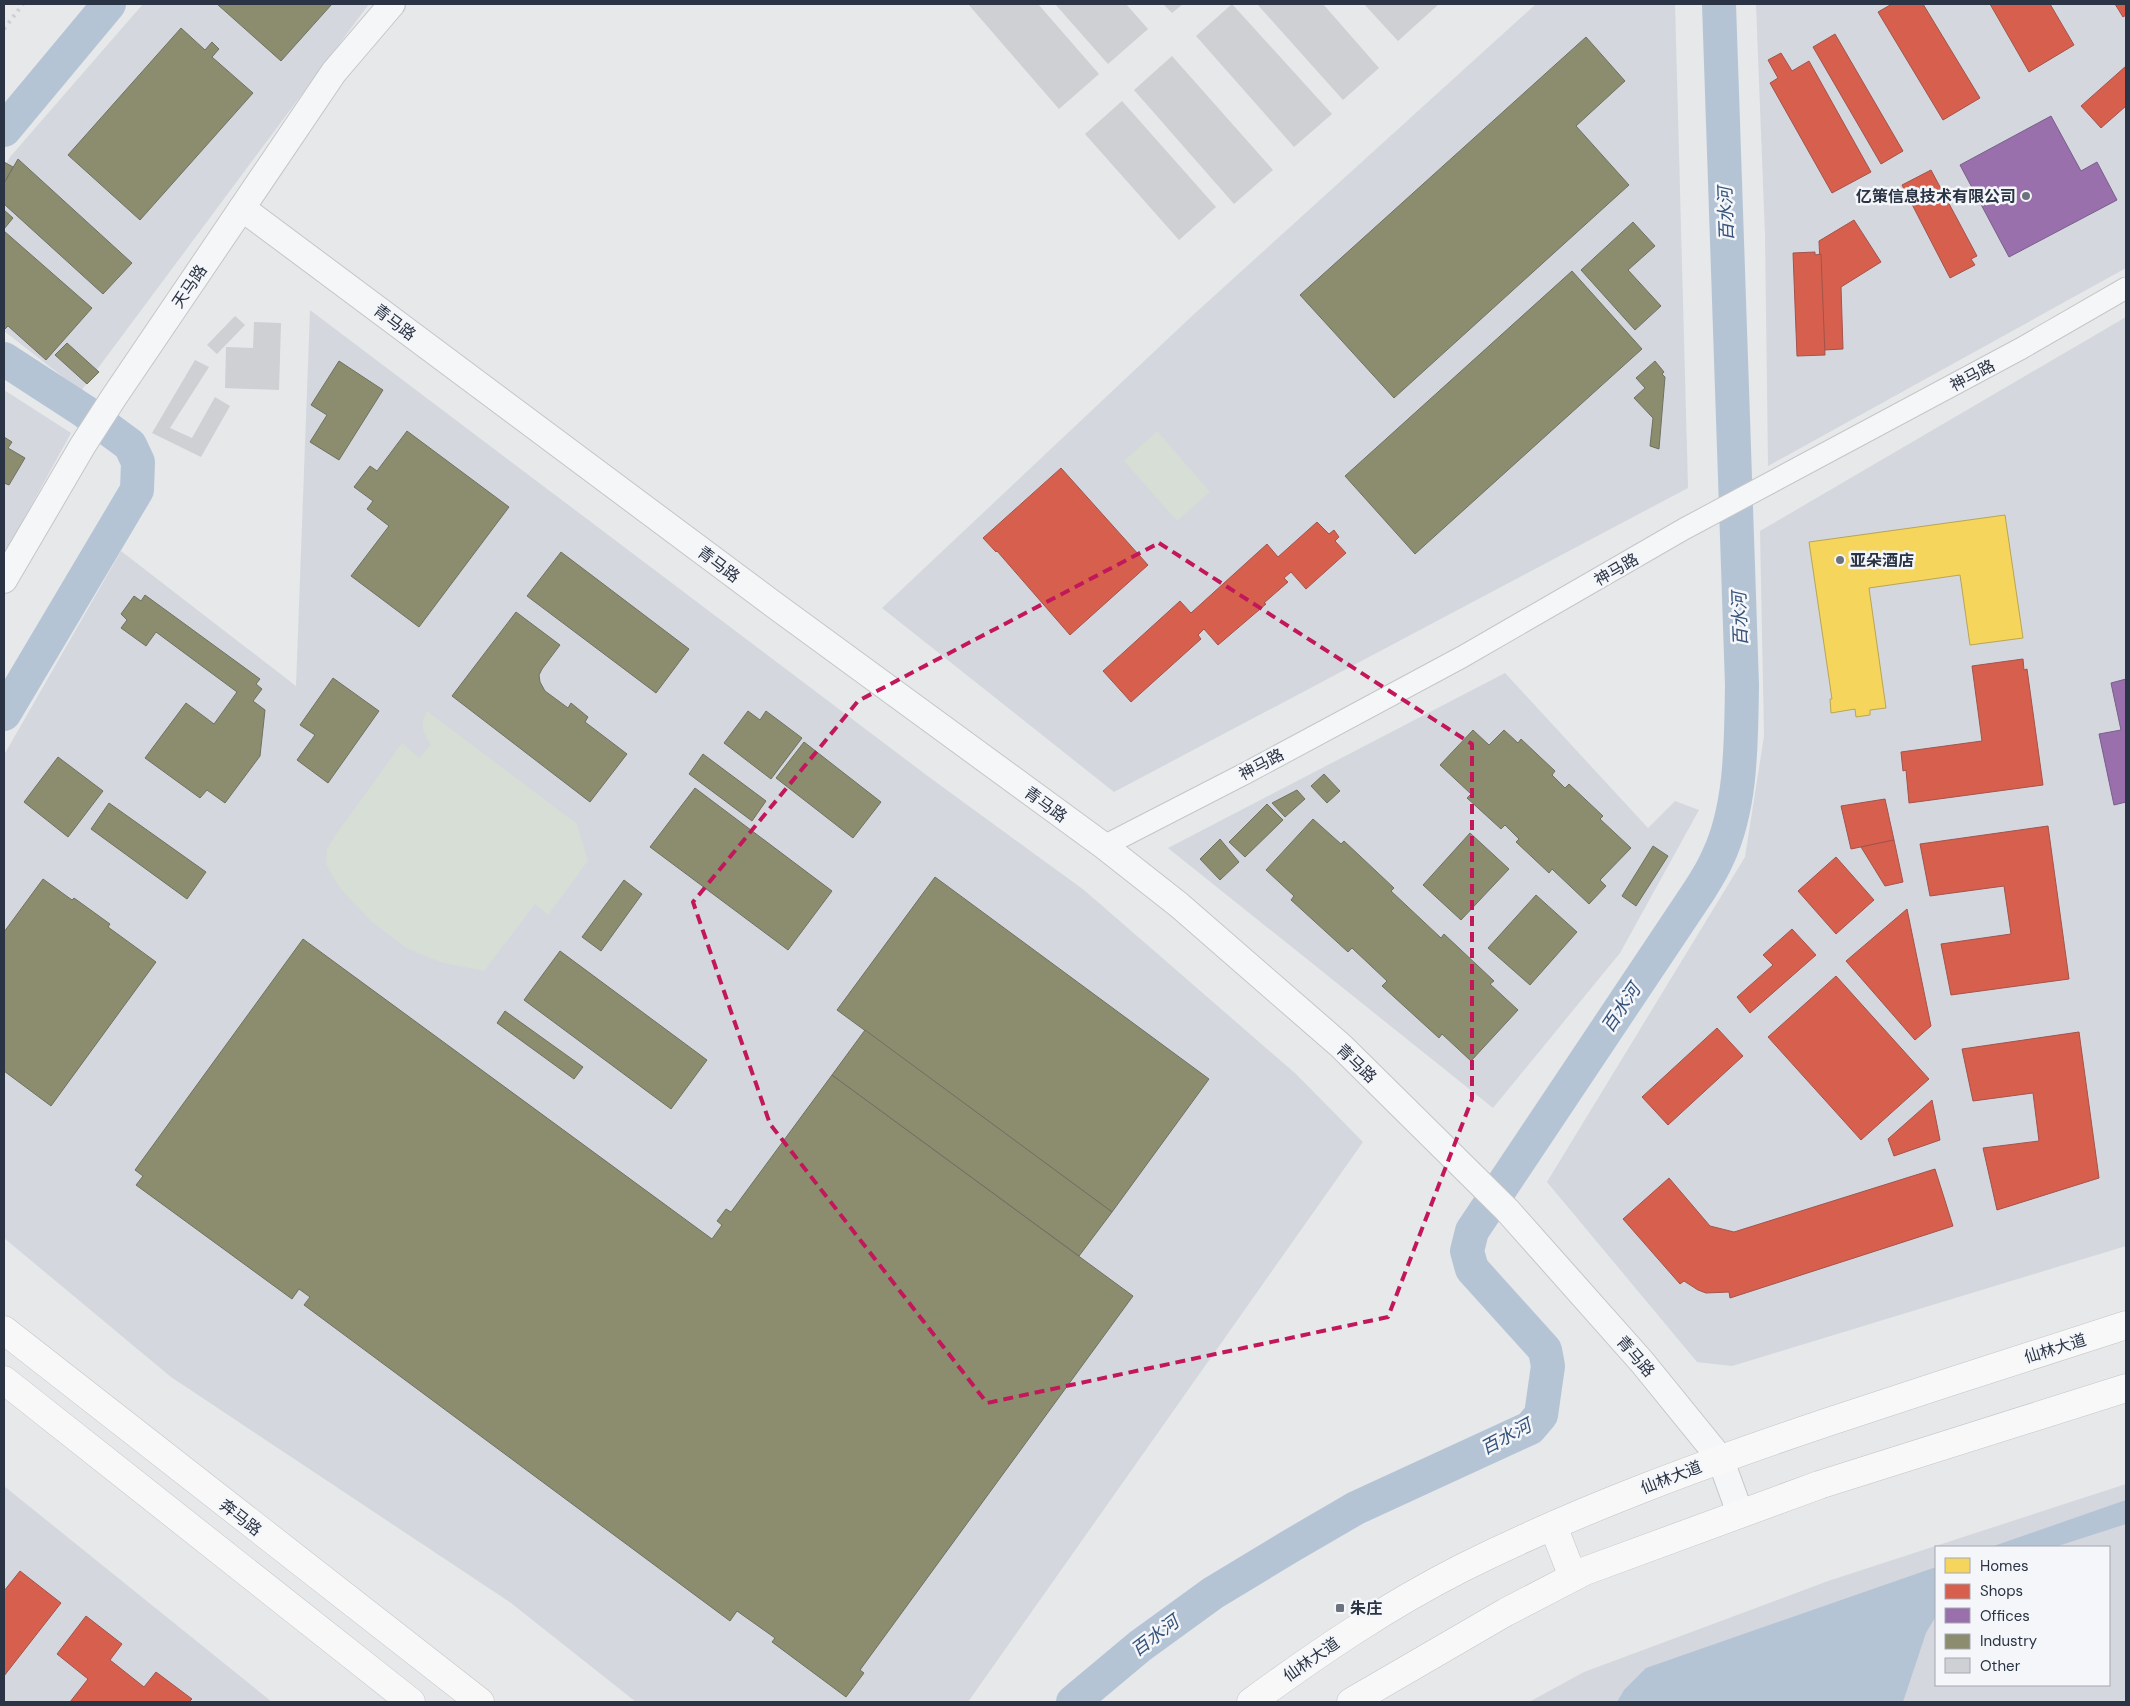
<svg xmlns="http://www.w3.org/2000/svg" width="2130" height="1706" font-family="'DM Sans','Noto Sans SC',sans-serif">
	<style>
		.built { fill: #d4d7dd; fill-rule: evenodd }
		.green { fill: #d6ded6 }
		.water { fill: #b4c4d5 }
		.homes { fill: #f6d55c; stroke: #b9a555 }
		.shops { fill: #d6604d; stroke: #a3534b }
		.offices { fill: #9970ab; stroke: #785e8c }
		.industry { fill: #8c8c6e; stroke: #6f7262 }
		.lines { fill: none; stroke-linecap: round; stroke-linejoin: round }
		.river { stroke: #b4c4d5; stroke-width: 34 }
		.building { fill: #ced0d3 }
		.minor-casing { stroke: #c4c6c8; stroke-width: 23 }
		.tertiary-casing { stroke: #c4c6c8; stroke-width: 28 }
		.primary-casing { stroke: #c2c5c8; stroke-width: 29 }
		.minor { stroke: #f5f6f7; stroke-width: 21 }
		.tertiary { stroke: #f5f6f7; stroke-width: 26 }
		.primary { stroke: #f8f8f8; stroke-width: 28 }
		.rail { stroke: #cecfd2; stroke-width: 4; stroke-dasharray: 2.5 5; stroke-linecap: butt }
		.marked { fill: none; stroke: #c2185b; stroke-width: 4; stroke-dasharray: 10 6; stroke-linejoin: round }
		.poi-dot { fill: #6c737f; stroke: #f4f6f9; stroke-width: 2 }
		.labels { text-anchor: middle; stroke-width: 5; stroke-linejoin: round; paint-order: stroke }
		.poi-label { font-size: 16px; font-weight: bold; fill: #2b3445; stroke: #f4f6f9; text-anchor: start }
		.street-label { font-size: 16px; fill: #2b3445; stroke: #f4f6f9 }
		.water-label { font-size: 18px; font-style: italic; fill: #34527a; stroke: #f4f6f9 }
	</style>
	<rect width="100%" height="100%" fill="#e6e8ea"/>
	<g class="built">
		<polygon points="143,4 369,4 81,391 4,331 4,167 10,157"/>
		<polygon points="1536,4 1675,4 1688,488 1114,792 882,608 1192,316"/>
		<polygon points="1756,4 2126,4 2126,268 1768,466 1765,236"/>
		<polygon points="310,310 929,777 1084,890 1296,1074 1363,1142 968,1702 636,1702 511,1603 171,1377 4,1238 4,755 121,551 296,686"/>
		<polygon points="2126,317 2126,1246 1732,1366 1697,1362 1547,1182 1745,857 1764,736 1760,531"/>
		<polygon points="4,390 71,433 4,555"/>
		<polygon points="1505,673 1648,828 1675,801 1699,810 1620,953 1493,1108 1168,848"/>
		<path d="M 2126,1484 L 2126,1702 L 1529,1702 L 1584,1672 L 1828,1581 ZM 1936,1547 L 2109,1547 L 2109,1685 L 1936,1685 Z"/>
		<polygon points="4,1486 272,1702 4,1702"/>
	</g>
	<g class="green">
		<polygon points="1157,431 1210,492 1177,521 1124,461"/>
		<path d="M 427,711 L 577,824 L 588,861 L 548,915 L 535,904 L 484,971 L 443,963 L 406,948 L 371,921 L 339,887 L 326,864 L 327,849 L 337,833 L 402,743 L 419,758 L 431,745 C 423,730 419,728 427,711 Z"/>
	</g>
	<g class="water">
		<polygon points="2126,1500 2126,1524 2055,1547 1991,1547"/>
		<polygon points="1936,1567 1936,1616 1926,1633 1903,1702 1617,1702 1624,1690 1646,1668"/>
	</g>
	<polygon class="homes" points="2005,515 2023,638 1970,645 1960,575 1869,588 1886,708 1870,710 1870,715 1856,717 1855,709 1831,713 1830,699 1832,699 1809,542"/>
	<g class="shops">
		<polygon points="1892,4 1923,4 1980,98 1943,120 1878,12"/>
		<polygon points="1990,4 2050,4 2074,45 2029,72"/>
		<polygon points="2115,4 2126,4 2126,15 2123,17"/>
		<polygon points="1835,34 1903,151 1881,164 1813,47"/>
		<polygon points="1781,53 1792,71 1809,61 1871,172 1832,193 1770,83 1778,78 1768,60"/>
		<polygon points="2126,66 2126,106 2101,128 2081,106"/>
		<polygon points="1931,170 1977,256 1971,259 1975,265 1950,278 1902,185"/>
		<polygon points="1854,220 1881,262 1841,287 1843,349 1824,350 1819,241"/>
		<polygon points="1815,252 1815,255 1821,254 1825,355 1797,356 1793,253"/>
		<polygon points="1061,468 1148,565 1070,635 997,551 996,552 983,538"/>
		<polygon points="1317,522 1329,534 1334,530 1339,537 1335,541 1346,553 1306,589 1291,572 1284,578 1288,582 1264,603 1266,604 1218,645 1204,629 1198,635 1201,639 1131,702 1103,671 1180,601 1191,613 1267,544 1278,557"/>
		<polygon points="2023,659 2024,670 2027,669 2043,785 1909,803 1906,770 1903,771 1901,752 1982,741 1972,666"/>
		<polygon points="1885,799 1894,840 1851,849 1841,806"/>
		<polygon points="2048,826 2069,979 1951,995 1941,944 2011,934 2004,886 1930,896 1920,844"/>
		<polygon points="1894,840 1903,882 1885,886 1861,847"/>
		<polygon points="1836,857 1874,900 1836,934 1798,891"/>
		<polygon points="1907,909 1931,1026 1915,1040 1846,961"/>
		<polygon points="1792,929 1816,955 1750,1013 1737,997 1773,965 1763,955"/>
		<polygon points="1836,976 1929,1079 1861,1140 1768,1037"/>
		<polygon points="1717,1028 1743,1056 1668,1125 1642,1097"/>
		<polygon points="2079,1032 2099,1178 1997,1210 1983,1148 2039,1141 2033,1093 1973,1101 1962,1049"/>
		<polygon points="1932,1100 1940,1140 1894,1156 1888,1139"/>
		<polygon points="1935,1169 1953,1226 1730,1298 1729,1292 1706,1293 1698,1290 1684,1281 1680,1284 1623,1219 1669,1178 1710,1226 1734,1232"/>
		<polygon points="20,1571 61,1603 4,1676 4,1591"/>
		<polygon points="86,1616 122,1644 110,1660 144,1687 156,1672 192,1699 189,1702 70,1702 88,1679 57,1654"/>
	</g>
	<g class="offices">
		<polygon points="2051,116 2081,171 2097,162 2117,200 2009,257 1960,165"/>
		<polygon points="2126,679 2126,802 2114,805 2099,734 2121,730 2111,683"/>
	</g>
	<g class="industry">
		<polygon points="217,4 332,4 281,61"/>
		<polygon points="181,28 205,50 212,42 219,49 212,57 253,93 140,220 68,155"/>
		<polygon points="1586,37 1625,81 1576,126 1629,185 1394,398 1300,295"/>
		<polygon points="18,159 132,263 103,294 4,204 4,183"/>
		<polygon points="4,162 13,167 4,183"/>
		<polygon points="4,210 13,218 4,229"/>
		<polygon points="1633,222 1655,246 1628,270 1661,306 1635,330 1581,270"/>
		<polygon points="4,231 92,308 46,360 8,326 4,330"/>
		<polygon points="1572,271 1642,349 1415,554 1345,476"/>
		<polygon points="67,343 99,372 87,384 55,355"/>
		<polygon points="339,361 383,390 339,460 310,442 327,415 311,405"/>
		<polygon points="1655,361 1664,372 1662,374 1665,377 1659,449 1650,446 1653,418 1634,398 1645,388 1636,378"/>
		<polygon points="407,431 509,507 419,627 351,576 389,526 367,509 373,501 354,487 370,466 377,471"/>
		<polygon points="4,437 12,442 8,448 25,458 9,485 4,483"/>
		<polygon points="561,552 689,649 656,693 527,596"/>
		<polygon points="145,595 260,679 256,684 262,689 253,701 265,710 260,756 225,803 207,790 200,798 145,758 186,703 214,724 237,692 156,632 146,646 121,628 127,620 121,614 134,596 141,601"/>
		<polygon points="516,612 560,645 542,669 539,675 540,682 545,691 568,708 571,703 588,717 585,722 627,754 590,802 452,696"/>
		<polygon points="333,678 379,711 328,783 297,760 315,735 300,725"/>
		<polygon points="748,711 760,720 766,711 802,738 771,779 724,743"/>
		<polygon points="1473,730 1489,745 1504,730 1518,743 1521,739 1555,771 1552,775 1565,788 1569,784 1603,816 1600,819 1631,848 1600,880 1606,886 1589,904 1552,869 1549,873 1516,842 1519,839 1505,825 1501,829 1467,798 1471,794 1440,765"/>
		<polygon points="804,742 881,802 853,838 776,778"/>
		<polygon points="703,754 766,801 752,821 689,774"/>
		<polygon points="58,757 103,791 68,837 24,802"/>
		<polygon points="1324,774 1340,791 1327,803 1311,786"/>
		<polygon points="695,788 832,891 788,950 650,847"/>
		<polygon points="1297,790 1305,799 1285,817 1272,803"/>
		<polygon points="109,803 206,872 187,899 91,829"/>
		<polygon points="1267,804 1283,820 1245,857 1229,842"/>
		<polygon points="1313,819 1341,844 1344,841 1394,888 1391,891 1441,938 1444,934 1494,981 1490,984 1518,1010 1471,1061 1442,1034 1439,1038 1382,986 1387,981 1352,948 1348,952 1291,900 1294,896 1266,870"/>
		<polygon points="1470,833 1509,869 1461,920 1423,885"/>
		<polygon points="1220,839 1239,862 1220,880 1200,859"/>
		<polygon points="1653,846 1668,856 1636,906 1622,896"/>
		<polygon points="935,877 1209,1079 1112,1212 837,1010"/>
		<polygon points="43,879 72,900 74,898 110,924 108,927 156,962 51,1106 4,1071 4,932"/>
		<polygon points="624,880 642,894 601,951 582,937"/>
		<polygon points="1536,895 1577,932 1530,985 1488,948"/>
		<polygon points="303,939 712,1239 722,1225 717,1221 726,1209 731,1212 832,1075 1133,1296 860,1670 864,1673 846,1697 772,1642 775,1638 737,1611 730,1621 304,1305 310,1297 299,1289 292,1299 136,1185 143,1176 135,1170"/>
		<polygon points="560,951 707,1060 671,1109 524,1000"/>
		<polygon points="505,1011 583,1067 574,1079 497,1023"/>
		<polygon points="865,1030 1112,1212 1079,1256 832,1075"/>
	</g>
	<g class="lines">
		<g class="river">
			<polyline points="4,130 109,4"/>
			<polyline points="4,359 84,411 130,445 138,462 137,490 4,714"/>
			<path d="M 1073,1702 L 1140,1646 L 1213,1593 L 1289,1547 L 1356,1508 L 1530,1428 L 1541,1415 L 1548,1366 L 1545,1350 L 1472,1269 L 1467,1251 L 1472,1231 L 1699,891 C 1706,880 1713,869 1718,857 C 1742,806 1741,741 1742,685 L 1719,4"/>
		</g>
	</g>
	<g class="building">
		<polygon points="968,4 1038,4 1099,74 1059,109"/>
		<polygon points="1055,4 1126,4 1148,29 1108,64"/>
		<polygon points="1163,4 1183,4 1172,13"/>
		<polygon points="1232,4 1332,114 1294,147 1196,36"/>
		<polygon points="1257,4 1323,4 1379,68 1343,100"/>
		<polygon points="1364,4 1439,4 1398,41"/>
		<polygon points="1172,56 1273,170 1234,204 1134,90"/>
		<polygon points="1122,101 1216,207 1179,240 1085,134"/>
		<polygon points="235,316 245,325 217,354 207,345"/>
		<polygon points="254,322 281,323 279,390 225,388 226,347 253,348"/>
		<polygon points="195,360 209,367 170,428 192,438 215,397 230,406 201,457 152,433"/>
	</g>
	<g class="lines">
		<g class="minor-casing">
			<polyline id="minor" points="1104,846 1246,773 1462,657 1684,529 2022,348 2126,288"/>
		</g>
		<g class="tertiary-casing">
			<g id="tertiary">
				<polyline points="242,208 773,604 1104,846 1179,905 1341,1046 1507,1210 1642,1362 1720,1458 1740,1513"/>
				<polyline points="4,580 83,445 114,397 334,72 392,4"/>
			</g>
		</g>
		<g class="primary-casing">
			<g id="primary">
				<polyline points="4,1330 480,1702"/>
				<polyline points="4,1380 411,1702"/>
				<polyline points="1553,1526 1573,1577"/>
				<path d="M 1251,1702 C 1318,1653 1387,1606 1462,1568 C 1580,1509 1703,1464 1828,1422 C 1927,1389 2027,1357 2126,1325"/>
				<polyline points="1351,1702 1506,1612 1585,1571 1819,1485 2126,1388"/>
			</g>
		</g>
		<use href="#minor" class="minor"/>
		<use href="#tertiary" class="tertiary"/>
		<use href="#primary" class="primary"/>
		<polyline class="rail" points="4,29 23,4"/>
	</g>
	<path class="marked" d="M 1159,543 L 1472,744 L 1472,1099 L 1388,1317 L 987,1403 L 770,1124 L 693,902 L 858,701 Z"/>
	<g class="poi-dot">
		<circle cx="2026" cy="196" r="5"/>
		<circle cx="1840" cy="560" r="5"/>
		<rect x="1335" y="1603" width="10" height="10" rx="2.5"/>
	</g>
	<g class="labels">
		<g class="poi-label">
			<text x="2016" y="202" text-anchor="end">亿策信息技术有限公司</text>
			<text x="1850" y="566">亚朵酒店</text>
			<text x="1350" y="1614">朱庄</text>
		</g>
		<g class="street-label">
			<text transform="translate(189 286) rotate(-56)" y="6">天马路</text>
			<text transform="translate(395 322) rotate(37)" y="6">青马路</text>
			<text transform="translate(1972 375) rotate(-28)" y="6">神马路</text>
			<text transform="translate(719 564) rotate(37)" y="6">青马路</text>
			<text transform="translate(1616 569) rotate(-30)" y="6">神马路</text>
			<text transform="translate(1261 764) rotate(-28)" y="6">神马路</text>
			<text transform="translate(1046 804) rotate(36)" y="6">青马路</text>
			<text transform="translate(1357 1063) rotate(44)" y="6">青马路</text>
			<text transform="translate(2055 1348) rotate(-17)" y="6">仙林大道</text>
			<text transform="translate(1636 1356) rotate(49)" y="6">青马路</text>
			<text transform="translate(1671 1477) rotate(-21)" y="6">仙林大道</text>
			<text transform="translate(241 1517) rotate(38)" y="6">奔马路</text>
			<text transform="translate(1311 1659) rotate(-35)" y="6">仙林大道</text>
		</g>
		<g class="water-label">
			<text transform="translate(1726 214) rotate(-92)" y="6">百水河</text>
			<text transform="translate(1740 619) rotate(-92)" y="6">百水河</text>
			<text transform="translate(1621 1008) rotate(-56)" y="6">百水河</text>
			<text transform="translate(1506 1437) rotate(-28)" y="6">百水河</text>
			<text transform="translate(1155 1636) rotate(-37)" y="6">百水河</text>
		</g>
	</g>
	<rect width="2130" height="1706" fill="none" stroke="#2b3445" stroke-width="10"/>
	<rect x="1935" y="1546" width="175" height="140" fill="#f4f6f9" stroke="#a4a8b1"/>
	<rect x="1945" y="1558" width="25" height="15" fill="#f6d55c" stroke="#a4a8b1"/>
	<text x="1980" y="1571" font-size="15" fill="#2b3445">Homes</text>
	<rect x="1945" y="1584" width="25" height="15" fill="#d6604d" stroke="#a4a8b1"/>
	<text x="1980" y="1596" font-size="15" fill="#2b3445">Shops</text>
	<rect x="1945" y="1608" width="25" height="15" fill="#9970ab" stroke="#a4a8b1"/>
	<text x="1980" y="1621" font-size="15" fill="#2b3445">Offices</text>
	<rect x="1945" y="1634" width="25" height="15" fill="#8c8c6e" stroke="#a4a8b1"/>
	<text x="1980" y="1646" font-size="15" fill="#2b3445">Industry</text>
	<rect x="1945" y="1658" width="25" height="15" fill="#ced0d3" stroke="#a4a8b1"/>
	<text x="1980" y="1671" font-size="15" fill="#2b3445">Other</text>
</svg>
